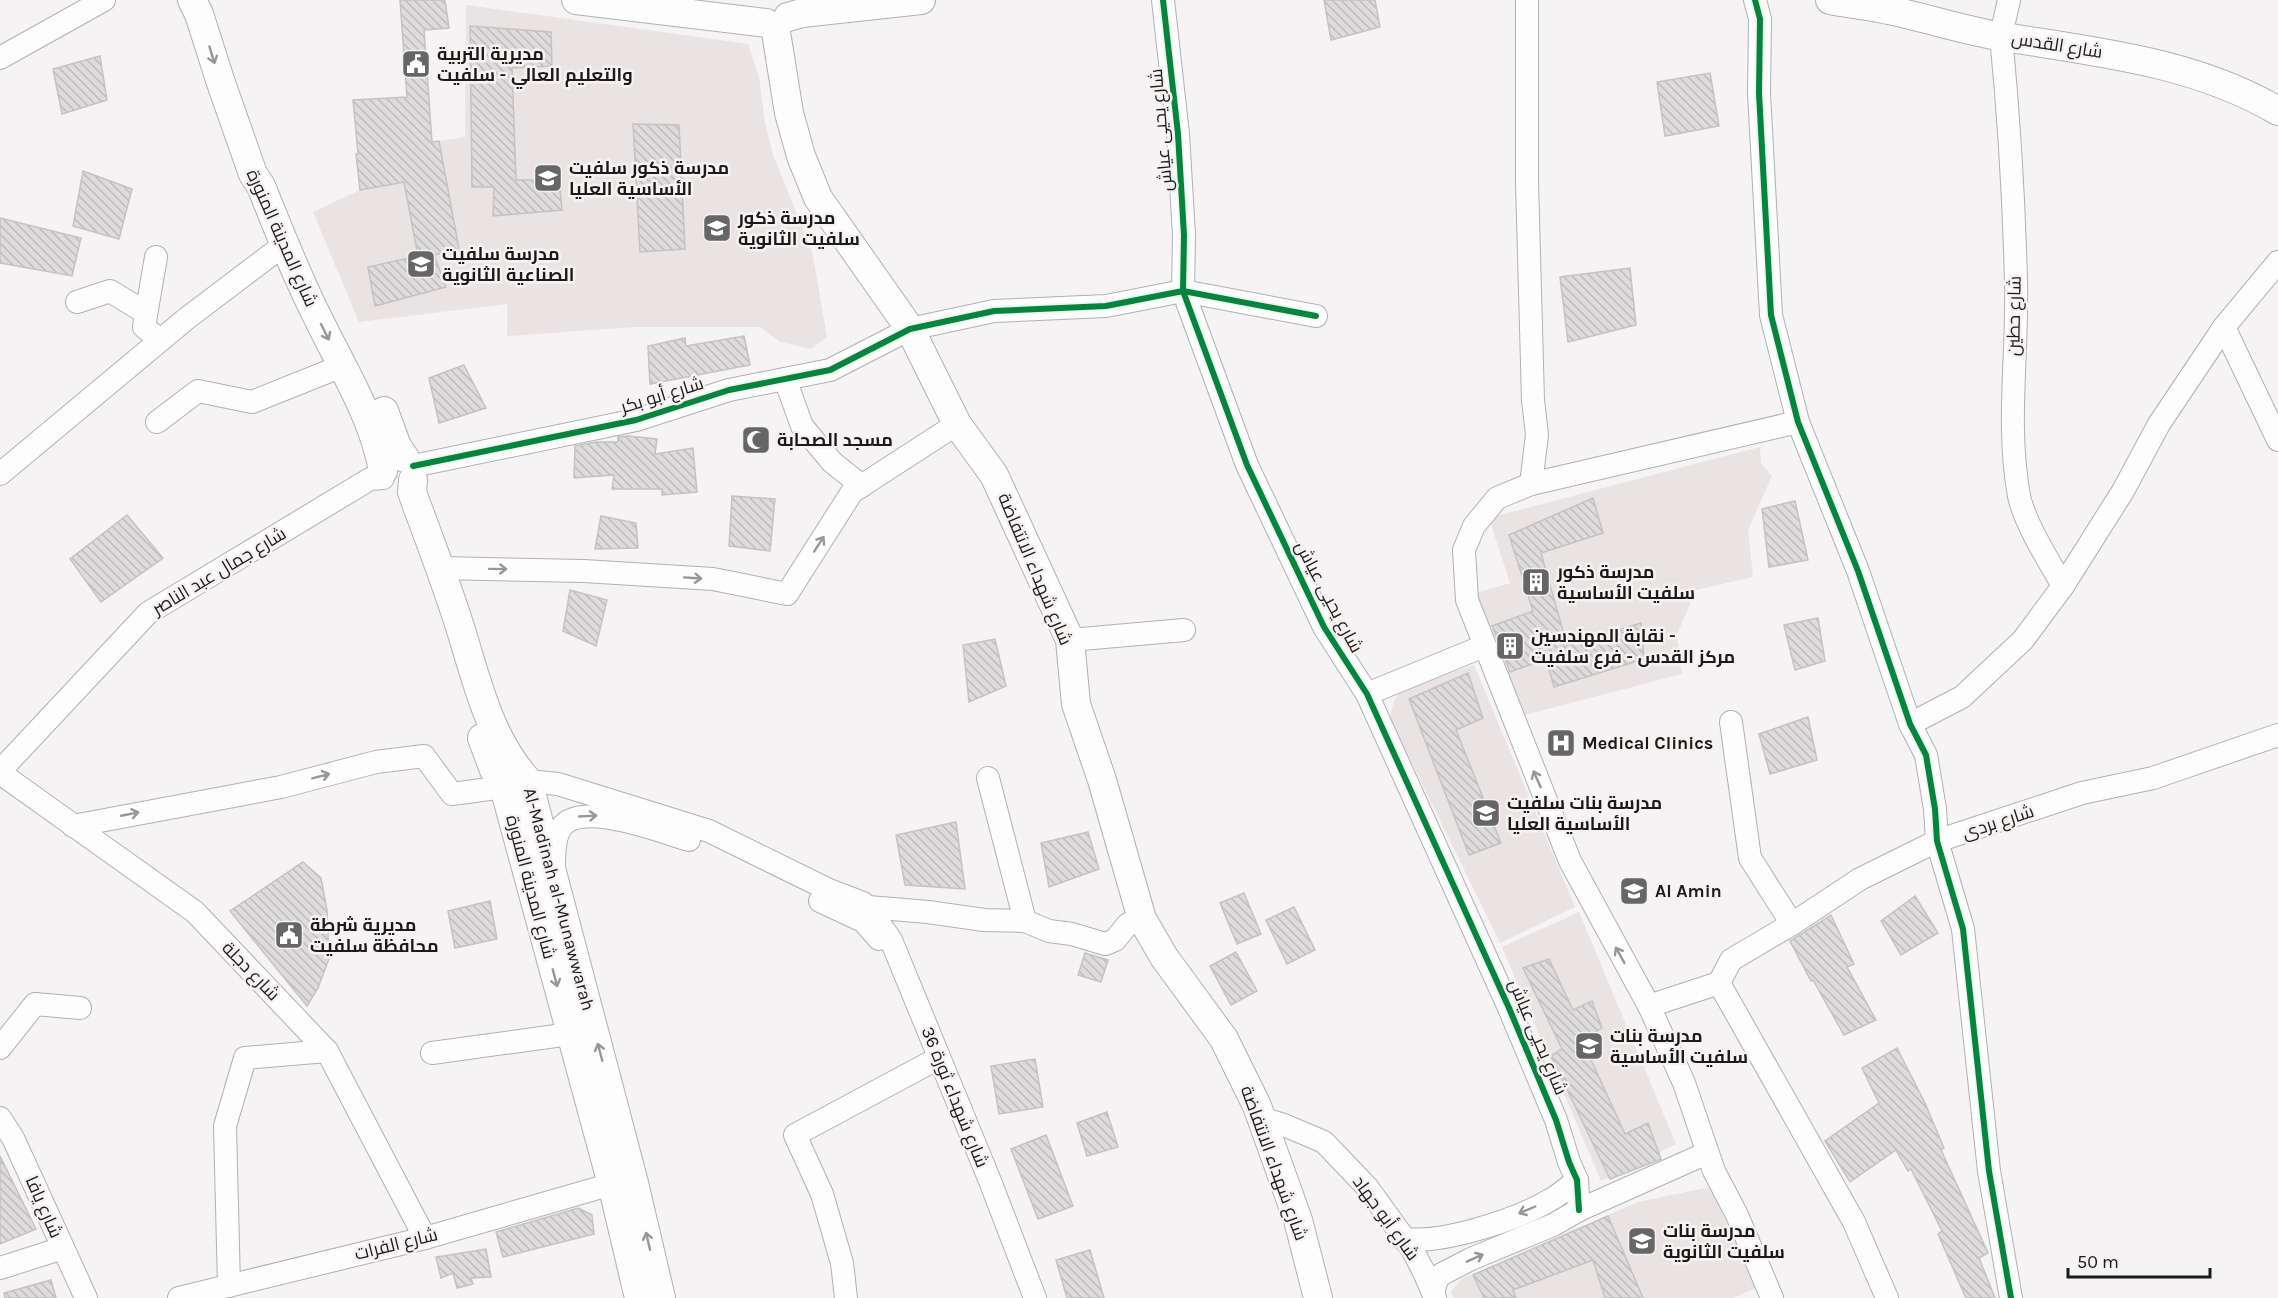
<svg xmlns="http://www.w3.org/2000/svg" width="2278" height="1298" font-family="Karla,Cairo,sans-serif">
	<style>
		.built { fill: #eae3e3 }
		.building { fill: url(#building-back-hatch); stroke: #c4c3c2; stroke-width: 1.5 }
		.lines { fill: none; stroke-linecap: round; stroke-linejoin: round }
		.minor-casing { stroke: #b2b0b0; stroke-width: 24 }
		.major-casing { stroke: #b2b0b0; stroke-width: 30 }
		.minor { stroke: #fefdfd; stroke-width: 22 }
		.major { stroke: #fefdfd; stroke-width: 28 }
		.cycleway-casing { stroke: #f6f2f2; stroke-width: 10 }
		.cycleway { stroke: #00873e; stroke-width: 6 }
		.oneway { stroke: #989797 }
		.labels { text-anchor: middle; stroke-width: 5; stroke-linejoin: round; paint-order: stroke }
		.street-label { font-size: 18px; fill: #1b1a1a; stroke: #f6f2f2 }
		.poi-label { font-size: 18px; font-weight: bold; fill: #1b1a1a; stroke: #f6f2f2; text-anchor: start }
	</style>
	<defs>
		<pattern id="building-back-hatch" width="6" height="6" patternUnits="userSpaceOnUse" patternTransform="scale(1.5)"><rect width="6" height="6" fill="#dddbdb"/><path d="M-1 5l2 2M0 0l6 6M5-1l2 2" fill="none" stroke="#bdbbbb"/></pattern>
	</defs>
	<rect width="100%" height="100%" fill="#f5f3f3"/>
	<g class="built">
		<polygon points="466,5 748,44 759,77 765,123 773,155 812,251 827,337 811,349 780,342 760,327 634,327 507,336 507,304 359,322 313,212 360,190 356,154 465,137"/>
		<polygon points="1760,447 1761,463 1772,476 1748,530 1753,577 1696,590 1677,634 1682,674 1521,716 1504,674 1533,663 1515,618 1487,628 1476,593 1510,583 1489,518"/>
		<polygon points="1474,665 1575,907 1500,943 1390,718 1394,700 1403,689"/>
		<polygon points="1579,912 1676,1144 1601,1181 1502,947"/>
		<polygon points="1710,1187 1756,1288 1733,1298 1454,1298 1451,1292 1461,1279 1638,1202"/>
	</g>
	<g class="building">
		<polygon points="400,0 445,0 449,28 424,30 432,142 439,141 459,249 434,255 446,287 375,306 368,267 418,256 404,182 360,190 356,154 358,154 353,100 407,97"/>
		<polygon points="1324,0 1375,0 1380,27 1331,40"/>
		<polygon points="470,26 551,32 552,66 512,68 516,180 559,180 562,210 493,216 494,187 472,187"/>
		<polygon points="100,56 107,100 62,114 53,69"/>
		<polygon points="1710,73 1719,126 1665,136 1657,82"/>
		<polygon points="633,124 679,125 685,249 640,252"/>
		<polygon points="83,171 132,189 119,239 73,226"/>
		<polygon points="0,218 81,238 72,276 0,263"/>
		<polygon points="1630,268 1636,325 1568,342 1560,277"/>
		<polygon points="744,336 750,365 650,384 648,346 685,338 686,346"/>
		<polygon points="464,365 486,408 439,423 429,378"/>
		<polygon points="628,436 657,439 655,454 693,448 697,492 662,495 662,489 612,489 614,475 574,478 575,446 596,442 618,442 618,437"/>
		<polygon points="732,496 775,499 770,551 729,546"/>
		<polygon points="1593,498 1603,533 1541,553 1567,645 1641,623 1644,659 1554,687 1546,659 1510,672 1492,626 1533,611 1509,535"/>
		<polygon points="1795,501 1808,560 1769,567 1762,509"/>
		<polygon points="127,515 163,558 101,602 70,559"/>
		<polygon points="601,516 636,523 638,548 595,549"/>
		<polygon points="570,590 607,600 596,646 563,631"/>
		<polygon points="1818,618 1825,661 1795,670 1784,625"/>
		<polygon points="995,639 1006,686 969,702 963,645"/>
		<polygon points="1468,673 1483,718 1456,730 1501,843 1469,855 1409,699"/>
		<polygon points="1808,717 1817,760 1770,774 1759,734"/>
		<polygon points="956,822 965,889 905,885 896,835"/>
		<polygon points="1088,832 1099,869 1049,887 1041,843"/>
		<polygon points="303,862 321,878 327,910 329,959 318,988 307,1006 230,911"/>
		<polygon points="1244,893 1261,934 1237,944 1220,903"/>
		<polygon points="1915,896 1938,933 1901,955 1881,921"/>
		<polygon points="490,901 497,939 455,948 448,911"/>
		<polygon points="1294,907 1315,950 1287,964 1266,920"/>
		<polygon points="1831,915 1854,964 1847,967 1876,1020 1844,1035 1813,980 1811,981 1790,941"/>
		<polygon points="1236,952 1257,991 1231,1005 1210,966"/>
		<polygon points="1085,953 1108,960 1101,982 1078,975"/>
		<polygon points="1549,959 1573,1010 1592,1001 1602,1028 1582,1040 1625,1134 1648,1123 1661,1159 1610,1179 1551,1056 1562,1049 1523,968"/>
		<polygon points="1897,1048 1925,1103 1944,1148 1941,1150 1988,1253 1979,1258 1995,1298 1966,1298 1938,1234 1942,1231 1911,1169 1908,1171 1896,1150 1850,1182 1825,1141 1879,1103 1862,1068"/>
		<polygon points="1035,1059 1043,1107 999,1114 991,1066"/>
		<polygon points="1107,1112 1118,1147 1087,1156 1077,1123"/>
		<polygon points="1046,1135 1073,1206 1038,1219 1011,1149"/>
		<polygon points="0,1156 36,1229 0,1244"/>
		<polygon points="578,1208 592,1215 594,1234 503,1257 496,1232"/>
		<polygon points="1608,1216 1643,1298 1605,1298 1593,1260 1513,1290 1516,1298 1484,1298 1473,1275"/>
		<polygon points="486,1249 491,1277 471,1278 473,1284 457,1288 453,1273 441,1278 436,1257"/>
		<polygon points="1090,1250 1104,1298 1067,1298 1056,1260"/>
		<polygon points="51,1280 56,1298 5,1298 4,1293"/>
	</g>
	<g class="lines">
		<g class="minor-casing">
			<g id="minor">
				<polyline points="1163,0 1178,134 1184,235 1183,291 1247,465 1324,627 1367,694 1509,1008 1556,1120 1569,1162 1577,1180 1579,1210"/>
				<polyline points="1527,0 1527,182 1533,400 1537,435 1531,484"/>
				<polyline points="1755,0 1760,19 1759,93 1771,315 1798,422 1858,571 1910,724 1926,755 1935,809 1937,841 1963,929 1989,1171 2011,1298"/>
				<polyline points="2004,22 2009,0"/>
				<path d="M 2001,36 C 2009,118 2014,200 2016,282 C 2018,353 2006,425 2019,496 C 2025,524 2049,561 2063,586"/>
				<polyline points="0,58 104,0"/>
				<polyline points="156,257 144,327 160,340"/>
				<polyline points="77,302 110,291 146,313"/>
				<polyline points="2224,327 2278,440"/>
				<polyline points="785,379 802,426 832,462 862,486"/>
				<polyline points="157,422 198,391 252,402 342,366"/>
				<polyline points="413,466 636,420 729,390 830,370 910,329 994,311 1106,306 1183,291 1316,316"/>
				<polyline points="0,474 186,319 285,244"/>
				<polyline points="440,568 584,571 713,579 787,594 852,492 957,424"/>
				<polyline points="1070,640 1184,630"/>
				<polyline points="1367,694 1484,646"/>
				<polyline points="1731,722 1750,858 1792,924"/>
				<polyline points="1910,724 1962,697 2023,640 2063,586 2123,491 2159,424 2224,327 2278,262"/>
				<polyline points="0,771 148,613 370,479 383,478"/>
				<polyline points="0,773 195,912 327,1051 425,1238"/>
				<polyline points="988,778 1025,921"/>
				<polyline points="528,781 558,784 709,831 829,890 863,903 868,907 891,940 990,1181 1035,1298"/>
				<polyline points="73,826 281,787 376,762 424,756 452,794 504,787"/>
				<path d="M 554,868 C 554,857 554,841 559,831 C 575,797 661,832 689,840"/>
				<polyline points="820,901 863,921 879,939"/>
				<polyline points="868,907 928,912 984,920 1025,921 1049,931 1072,934 1105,944 1115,940 1128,924 1142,919"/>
				<polyline points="1719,983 1854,1222 1887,1298"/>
				<polyline points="1649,1006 1719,983 1731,960 1792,924 1860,879 1937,841 2082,793 2153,778 2278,735"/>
				<polyline points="0,1048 35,1004 80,1008"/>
				<polyline points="432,1053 570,1034"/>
				<polyline points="0,1118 13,1138 86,1298"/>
				<polyline points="1261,1118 1284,1125 1324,1142 1367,1187 1412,1249 1424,1272 1435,1298"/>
				<path d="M 1402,1238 C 1439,1246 1518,1219 1550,1200 C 1560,1195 1568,1187 1577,1180"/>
				<polyline points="0,1268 63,1248"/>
				<polyline points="229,1286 225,1126 245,1058 327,1051"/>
				<polyline points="1433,1293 1437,1279 1442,1274 1471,1259 1553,1225 1579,1210 1707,1153"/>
				<polyline points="179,1298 425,1238 612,1184"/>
				<polyline points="846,1298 842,1263 822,1194 795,1135 933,1061"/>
				<polyline points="1772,1298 1737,1215 1714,1171 1684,1083 1649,1006 1570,861 1467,600 1464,550 1474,526 1497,498 1531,484 1798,422"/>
			</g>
		</g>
		<g class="major-casing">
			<g id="major">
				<path d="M 192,0 L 199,14 L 221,83 L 253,174 L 261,186 C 279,231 297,277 319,320 C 342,368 374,418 383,471"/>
				<polyline points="576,0 766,23"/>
				<path d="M 1830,0 C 1851,4 1872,6 1893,11 C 1930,19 1966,31 2004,37 C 2097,52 2195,62 2278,111"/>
				<polyline points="788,17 802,13 921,0"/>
				<polyline points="775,26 789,113 801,156 818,198 910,329 957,424 994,475 1070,640 1076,704 1102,780 1142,919 1164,957 1224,1039 1257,1106 1298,1220 1318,1298"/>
				<polyline points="384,411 397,446 405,458"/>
				<path d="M 413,480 L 412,492 L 417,506 C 432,546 447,586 460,627 C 477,681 489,738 528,781 L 633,1179 L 661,1298"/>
				<polyline points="482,738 494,770 504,787 612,1184 639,1298"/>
			</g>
		</g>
		<use href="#minor" class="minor"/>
		<use href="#major" class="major"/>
		<g class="cycleway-casing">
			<g id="cycleway">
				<polyline points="1163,0 1178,134 1184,235 1183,291 1247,465 1324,627 1367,694 1509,1008 1556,1120 1569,1162 1577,1180 1579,1210"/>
				<polyline points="1755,0 1760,19 1759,93 1771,315 1798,422 1858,571 1910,724 1926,755 1935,809 1937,841 1963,929 1989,1171 2011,1298"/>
				<polyline points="413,466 636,420 729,390 830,370 910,329 994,311 1106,306 1183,291 1316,316"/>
			</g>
		</g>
		<use href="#cycleway" class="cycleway"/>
	</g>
	<defs><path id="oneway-shaft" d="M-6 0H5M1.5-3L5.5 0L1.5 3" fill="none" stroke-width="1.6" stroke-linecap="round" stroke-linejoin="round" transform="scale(1.5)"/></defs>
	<g class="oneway">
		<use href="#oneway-shaft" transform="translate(212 55) rotate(73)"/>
		<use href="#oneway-shaft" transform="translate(325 332) rotate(63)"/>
		<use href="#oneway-shaft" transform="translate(819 544) rotate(-57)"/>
		<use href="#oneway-shaft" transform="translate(498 569) rotate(1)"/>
		<use href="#oneway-shaft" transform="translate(693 578) rotate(4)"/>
		<use href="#oneway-shaft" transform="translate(321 776) rotate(-15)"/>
		<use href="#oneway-shaft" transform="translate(1537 779) rotate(-114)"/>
		<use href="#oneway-shaft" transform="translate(130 814) rotate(-11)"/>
		<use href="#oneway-shaft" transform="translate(588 816) rotate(-3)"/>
		<use href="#oneway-shaft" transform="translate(1620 955) rotate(-119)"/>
		<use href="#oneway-shaft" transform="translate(555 978) rotate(75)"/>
		<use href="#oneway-shaft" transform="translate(600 1052) rotate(-105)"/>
		<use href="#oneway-shaft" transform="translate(1527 1210) rotate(157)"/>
		<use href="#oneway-shaft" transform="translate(648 1241) rotate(-103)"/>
		<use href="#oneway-shaft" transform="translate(1475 1258) rotate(-24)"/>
	</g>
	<defs>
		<g id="civic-square" transform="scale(1.5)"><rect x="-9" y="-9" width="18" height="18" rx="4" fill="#676666" stroke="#f6f2f2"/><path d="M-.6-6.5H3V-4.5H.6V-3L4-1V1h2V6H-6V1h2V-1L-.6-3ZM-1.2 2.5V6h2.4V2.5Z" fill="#fff"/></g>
		<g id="school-square" transform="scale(1.5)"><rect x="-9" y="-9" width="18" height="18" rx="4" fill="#676666" stroke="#f6f2f2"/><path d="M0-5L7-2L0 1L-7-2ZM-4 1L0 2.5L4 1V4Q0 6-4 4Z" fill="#fff"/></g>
		<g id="mosque-square" transform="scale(1.5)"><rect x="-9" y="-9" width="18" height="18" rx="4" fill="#676666" stroke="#f6f2f2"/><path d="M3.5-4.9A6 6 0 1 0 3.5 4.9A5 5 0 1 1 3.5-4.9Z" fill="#fff"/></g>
		<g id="building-square" transform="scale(1.5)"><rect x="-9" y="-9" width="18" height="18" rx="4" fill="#676666" stroke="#f6f2f2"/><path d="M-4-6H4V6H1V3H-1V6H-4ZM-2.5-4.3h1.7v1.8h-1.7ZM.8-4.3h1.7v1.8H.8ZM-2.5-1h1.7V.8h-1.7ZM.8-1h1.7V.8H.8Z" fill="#fff"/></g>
		<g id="hospital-square" transform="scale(1.5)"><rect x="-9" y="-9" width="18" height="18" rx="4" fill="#676666" stroke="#f6f2f2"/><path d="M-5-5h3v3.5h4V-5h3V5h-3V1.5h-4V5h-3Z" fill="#fff"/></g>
	</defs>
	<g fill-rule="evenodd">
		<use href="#civic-square" x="416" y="64"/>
		<use href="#school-square" x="548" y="178"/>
		<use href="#school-square" x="717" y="228"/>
		<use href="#school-square" x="421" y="264"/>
		<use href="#mosque-square" x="756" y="440"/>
		<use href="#building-square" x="1536" y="582"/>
		<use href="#building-square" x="1510" y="646"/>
		<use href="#hospital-square" x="1561" y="743"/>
		<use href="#school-square" x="1486" y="813"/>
		<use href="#school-square" x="1634" y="891"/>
		<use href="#civic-square" x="289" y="935"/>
		<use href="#school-square" x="1589" y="1046"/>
		<use href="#school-square" x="1642" y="1241"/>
	</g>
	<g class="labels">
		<g class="street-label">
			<text transform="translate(2057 45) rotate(9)" y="6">شارع القدس</text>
			<text transform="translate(1161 130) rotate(-95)" y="6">شارع يحيى عياش</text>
			<text transform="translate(282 238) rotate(66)" y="6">شارع المدينة المنورة</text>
			<text transform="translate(2014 316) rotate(-89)" y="6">شارع حطين</text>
			<text transform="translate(662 395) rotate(-17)" y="6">شارع أبو بكر</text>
			<text transform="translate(1035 569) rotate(67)" y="6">شارع شهداء الانتفاضة</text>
			<text transform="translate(219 571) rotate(-31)" y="6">شارع جمال عبد الناصر</text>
			<text transform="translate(1329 597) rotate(62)" y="6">شارع يحيى عياش</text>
			<text transform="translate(1998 822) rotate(-18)" y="6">شارع بردى</text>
			<text transform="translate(531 887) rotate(75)" y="6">شارع المدينة المنورة</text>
			<text transform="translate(559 899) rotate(75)" y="6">Al-Madīnah al-Munawwarah</text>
			<text transform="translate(251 971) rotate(46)" y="6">شارع دجلة</text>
			<text transform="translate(1538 1037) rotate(67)" y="6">شارع يحيى عياش</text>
			<text transform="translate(955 1097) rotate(68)" y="6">شارع شهداء ثورة 36</text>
			<text transform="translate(1274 1163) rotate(70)" y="6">شارع شهداء الانتفاضة</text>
			<text transform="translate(44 1207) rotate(66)" y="6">شارع يافا</text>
			<text transform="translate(1386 1218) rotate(54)" y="6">شارع أبو جهاد</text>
			<text transform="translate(396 1244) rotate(-14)" y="6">شارع الفرات</text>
		</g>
		<g class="poi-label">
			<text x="437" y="60">مديرية التربية<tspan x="437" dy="21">والتعليم العالي - سلفيت</tspan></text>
			<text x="569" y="174">مدرسة ذكور سلفيت<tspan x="569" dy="21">الأساسية العليا</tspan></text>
			<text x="738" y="224">مدرسة ذكور<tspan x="738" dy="21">سلفيت الثانوية</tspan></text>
			<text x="442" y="260">مدرسة سلفيت<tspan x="442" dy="21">الصناعية الثانوية</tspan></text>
			<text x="777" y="446">مسجد الصحابة</text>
			<text x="1557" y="578">مدرسة ذكور<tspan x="1557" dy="21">سلفيت الأساسية</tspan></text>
			<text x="1531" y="642">نقابة المهندسين -<tspan x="1531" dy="21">مركز القدس - فرع سلفيت</tspan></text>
			<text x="1582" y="749">Medical Clinics</text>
			<text x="1507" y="809">مدرسة بنات سلفيت<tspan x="1507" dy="21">الأساسية العليا</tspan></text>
			<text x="1655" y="897">Al Amin</text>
			<text x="310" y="931">مديرية شرطة<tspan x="310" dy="21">محافظة سلفيت</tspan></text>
			<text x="1610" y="1042">مدرسة بنات<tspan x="1610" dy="21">سلفيت الأساسية</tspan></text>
			<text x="1663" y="1237">مدرسة بنات<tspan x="1663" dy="21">سلفيت الثانوية</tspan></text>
		</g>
	</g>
	<path d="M2068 1268v9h142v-9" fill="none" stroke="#1b1a1a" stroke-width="3"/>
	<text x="2077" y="1268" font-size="18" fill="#1b1a1a" stroke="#f6f2f2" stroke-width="4.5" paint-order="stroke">50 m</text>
</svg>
